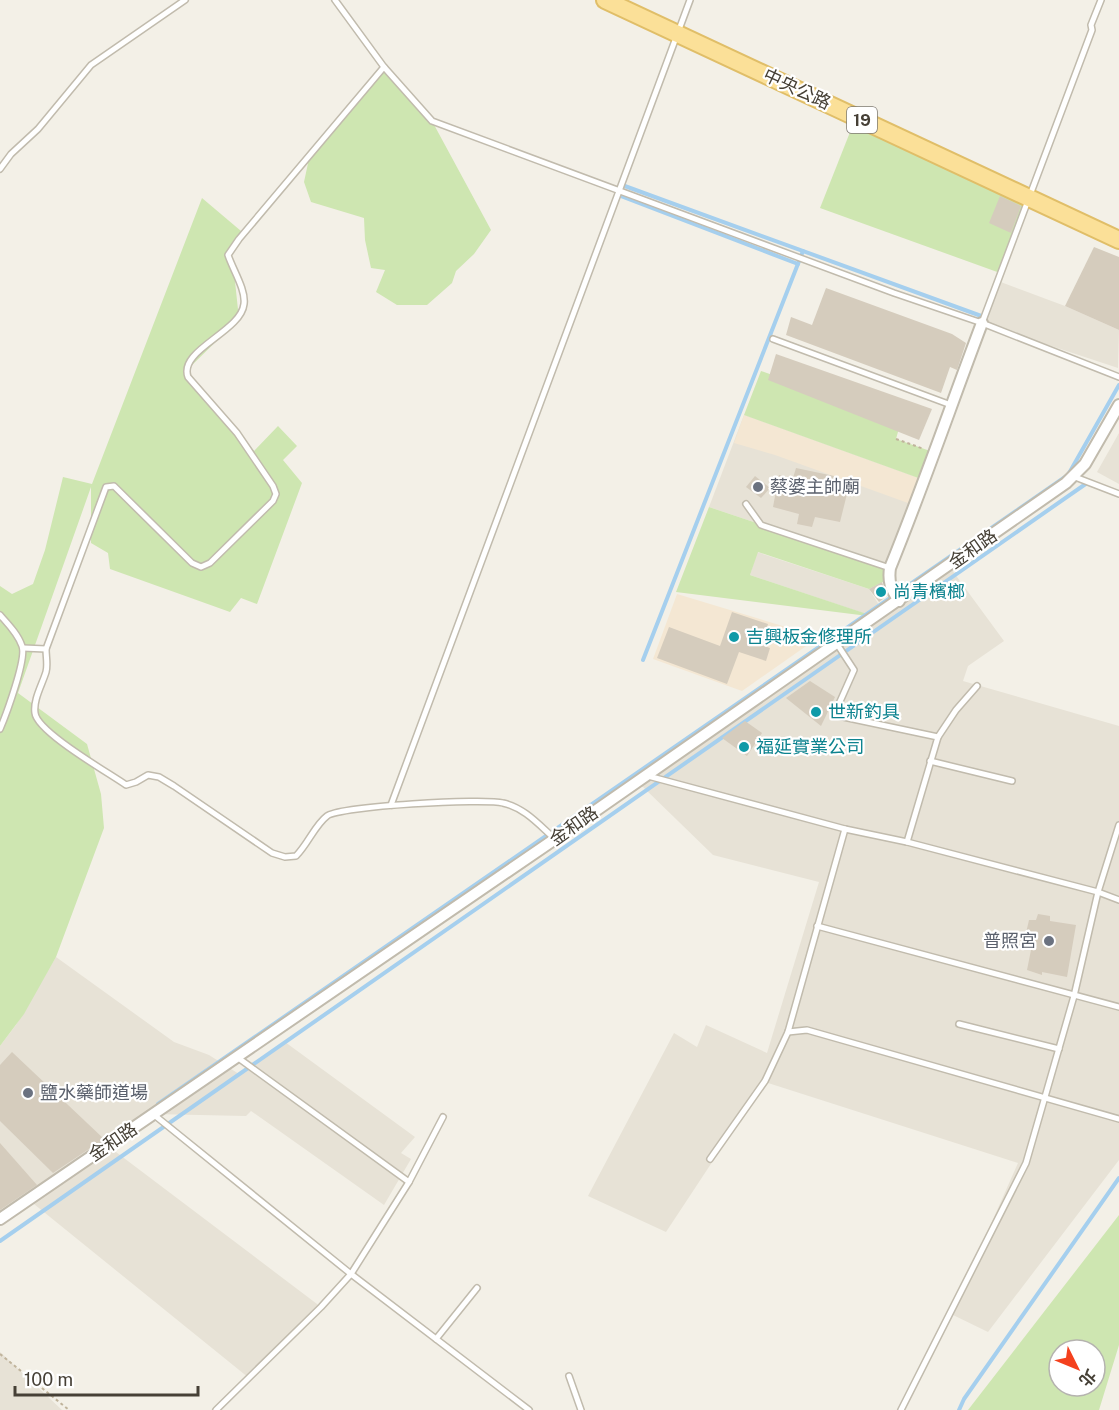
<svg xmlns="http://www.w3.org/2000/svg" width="1119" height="1410" font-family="'Public Sans','Noto Sans TC',sans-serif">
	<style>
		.residential { fill: #e7e2d6 }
		.commercial { fill: #f4e7d3 }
		.green { fill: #cee6b1; fill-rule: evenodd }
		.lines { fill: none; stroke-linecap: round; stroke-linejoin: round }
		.stream { stroke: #a5cfee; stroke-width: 4 }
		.building { fill: #d5ccbd }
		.service-casing { stroke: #c1bbad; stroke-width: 8 }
		.minor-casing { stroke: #c1bbad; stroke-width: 14 }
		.primary-casing { stroke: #e0be68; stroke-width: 20 }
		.path { stroke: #c0b49c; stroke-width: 2; stroke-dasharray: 3 3; stroke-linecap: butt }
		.service { stroke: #fff; stroke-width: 5 }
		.minor { stroke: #fff; stroke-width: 10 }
		.primary { stroke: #fbe098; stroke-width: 16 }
		.worship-dot { fill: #6b7280; stroke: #fff; stroke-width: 2 }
		.culture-dot { fill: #0f9aa8; stroke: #fff; stroke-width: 2 }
		.labels { text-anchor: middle; stroke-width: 4.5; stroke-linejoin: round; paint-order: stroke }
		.shield { fill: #fff; stroke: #7e7972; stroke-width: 1.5 }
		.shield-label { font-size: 16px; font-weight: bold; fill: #464036 }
		.street-label { font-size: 18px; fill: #464036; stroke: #fff }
		.worship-label { font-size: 18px; fill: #5b616d; stroke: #fff; text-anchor: start }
		.culture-label { font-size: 18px; fill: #0d838f; stroke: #fff; text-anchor: start }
	</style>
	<rect width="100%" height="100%" fill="#f3f0e7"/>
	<g class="residential">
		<polygon points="998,281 1065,306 1119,330 1118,368 982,323"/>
		<polygon points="744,415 924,480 890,568 709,507"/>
		<polygon points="1119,433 1119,484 1097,472"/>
		<polygon points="757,552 869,589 881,608 949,566 1004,641 968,666 963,681 1119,726 1119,1160 988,1332 951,1314 1018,1163 765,1082 666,1232 588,1196 674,1033 697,1047 706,1025 767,1053 819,882 713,855 643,787 631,787 875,617 750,575"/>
		<polygon points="56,957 174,1042 209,1055 239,1074 285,1042 415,1137 401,1153 411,1159 384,1205 251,1111 246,1116 153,1114 108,1146 321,1307 249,1378 29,1200 0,1219 0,1046 16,1025"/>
		<polygon points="0,1352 62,1410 63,1410 0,1410"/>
	</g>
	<g class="commercial">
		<polygon points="744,415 921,479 908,503 775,455 734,443"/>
		<polygon points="677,594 819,637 742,691 653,659"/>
	</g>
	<g class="green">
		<polygon points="384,67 432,121 491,230 474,254 456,271 452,283 427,305 397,305 376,292 385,270 371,268 365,240 364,218 311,202 304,182 310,154"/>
		<polygon points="856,117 1028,198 1000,273 820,208"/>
		<polygon points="202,198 241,231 228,255 234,272 239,319 186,371 254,451 278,426 297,446 283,460 302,483 257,604 241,598 230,612 110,569 108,553 91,543 91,487 18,693 87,744 101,794 104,828 56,957 24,1014 0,1046 0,586 12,594 33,584 45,550 63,477 92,484"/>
		<polygon points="761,371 901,421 896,439 933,452 924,480 744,415"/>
		<polygon points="709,507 890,568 889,579 869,589 758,552 750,575 876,617 676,592"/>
		<path d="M 1119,1215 L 1119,1345 L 1099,1410 L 968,1410 ZM 1059,1350 L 1095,1350 L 1095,1386 L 1059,1386 Z"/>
	</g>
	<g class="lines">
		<g class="stream">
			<polyline points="622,185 984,317"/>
			<polyline points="618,195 798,264"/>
			<polyline points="643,660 803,251"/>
			<polyline points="158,1104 1068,475 1119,385"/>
			<polyline points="0,1241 1087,483"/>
			<polyline points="959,1410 964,1399 1119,1178"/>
		</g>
	</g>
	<g class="building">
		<polygon points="1000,196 1021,206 1011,233 989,223"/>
		<polygon points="1094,247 1119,257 1119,330 1065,306"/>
		<polygon points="826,288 952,334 966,343 957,370 950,367 941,393 786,335 791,317 812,325"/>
		<polygon points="776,354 932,409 919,440 768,380"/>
		<polygon points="796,468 834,476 831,486 848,490 840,522 815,517 812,527 797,524 799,514 773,507 779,475 793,478"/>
		<polygon points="755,476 770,488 761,498 746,487"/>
		<polygon points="882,582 887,596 879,602 869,589"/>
		<polygon points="732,612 768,624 761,645 770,648 766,661 739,652 727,684 657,658 669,627 720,646"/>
		<polygon points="810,681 835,697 821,726 786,698"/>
		<polygon points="745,721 762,733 747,756 722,738"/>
		<polygon points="1038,914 1050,916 1050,921 1076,925 1067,977 1042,972 1042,975 1027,970 1031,950 1023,949 1026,933 1029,920 1036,920"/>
		<polygon points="12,1052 104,1139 53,1173 0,1121 0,1065"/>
		<polygon points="0,1143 37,1185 0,1210"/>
	</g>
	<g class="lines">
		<g class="service-casing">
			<g id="service">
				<polyline points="335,0 384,67 432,121 894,293 982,323 1119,377"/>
				<path d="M 384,67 L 239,239 L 228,255 C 233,270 246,290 244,304 C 241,332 178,350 188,377 L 237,433 L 273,486 L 276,494 L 273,501 L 210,563 L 201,567 L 192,563 L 114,486 L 106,487 L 46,649 C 46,657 48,665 46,672 C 42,685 33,700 35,713 C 37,732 109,773 126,785 L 136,782 L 148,775 L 159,777 L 174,786 L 272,853 L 285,857 L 296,856 C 308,844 315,825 327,816 C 339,806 485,798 503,803 C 525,808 539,825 555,839"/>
				<polyline points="0,169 11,154 38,129 91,65 185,0"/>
				<polyline points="982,323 1092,30 1091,25 1101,0"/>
				<polyline points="773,339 951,405"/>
				<polyline points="1075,477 1119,494"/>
				<polyline points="746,504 761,525 890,568"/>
				<path d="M 0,615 C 8,624 18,634 22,646 C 27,658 6,715 0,729"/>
				<polyline points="837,644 854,670 834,715 938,737 907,842"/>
				<polyline points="23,648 46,649"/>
				<polyline points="938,737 956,710 977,686"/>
				<polyline points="930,761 1012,781"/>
				<polyline points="648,776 845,829 907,842 1098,892 1119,900"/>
				<polyline points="391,805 690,0"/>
				<polyline points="817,926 1119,1007"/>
				<polyline points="959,1024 1059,1049"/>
				<polyline points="788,1032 807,1030 1119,1119"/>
				<polyline points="237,1057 409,1182"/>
				<polyline points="153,1114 351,1274 529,1410"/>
				<polyline points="710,1159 765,1081 788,1032 845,829"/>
				<polyline points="436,1339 477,1288"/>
				<polyline points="569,1376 581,1410"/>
				<polyline points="216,1410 321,1307 351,1274 409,1182 443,1117"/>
				<polyline points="901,1410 1026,1163 1074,996 1098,892 1119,825"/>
			</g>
		</g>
		<g class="minor-casing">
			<g id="minor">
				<path d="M 899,601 C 891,589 888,582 890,568 C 923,487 951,405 982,323"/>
				<polyline points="0,1219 555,839 1066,483 1085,464 1119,405"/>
			</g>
		</g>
		<g class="primary-casing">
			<polyline id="primary" points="605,0 1119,240"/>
		</g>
		<g class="path">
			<polyline points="896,439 924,449"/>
			<polyline points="0,1354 69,1410"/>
		</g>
		<use href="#service" class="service"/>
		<use href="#minor" class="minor"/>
		<use href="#primary" class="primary"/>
	</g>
	<g class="worship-dot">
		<circle cx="758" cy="487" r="6"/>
		<circle cx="1049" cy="941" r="6"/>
		<circle cx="28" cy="1093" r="6"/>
	</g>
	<g class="culture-dot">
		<circle cx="881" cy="592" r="6"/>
		<circle cx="734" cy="637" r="6"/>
		<circle cx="816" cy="712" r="6"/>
		<circle cx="744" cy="747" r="6"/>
	</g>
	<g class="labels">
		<rect class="shield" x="847" y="107" width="30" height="26" rx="4.5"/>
		<g class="shield-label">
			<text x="862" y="126">19</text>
		</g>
		<g class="street-label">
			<text transform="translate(797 89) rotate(25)" y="6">中央公路</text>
			<text transform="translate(973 549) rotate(-35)" y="6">金和路</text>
			<text transform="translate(574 826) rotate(-35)" y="6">金和路</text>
			<text transform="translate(113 1142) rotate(-34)" y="6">金和路</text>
		</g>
		<g class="worship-label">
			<text x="770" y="493">蔡婆主帥廟</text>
			<text x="1037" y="947" text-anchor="end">普照宮</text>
			<text x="40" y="1099">鹽水藥師道場</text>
		</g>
		<g class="culture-label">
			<text x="893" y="598">尚青檳榔</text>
			<text x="746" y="643">吉興板金修理所</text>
			<text x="828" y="718">世新釣具</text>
			<text x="756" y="753">福延實業公司</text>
		</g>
	</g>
	<g transform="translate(1077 1368) rotate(133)"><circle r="28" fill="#ffffff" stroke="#b5b3af" stroke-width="1.5"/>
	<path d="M0-4.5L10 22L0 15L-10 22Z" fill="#f4411e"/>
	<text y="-9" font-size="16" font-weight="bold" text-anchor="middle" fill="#464036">北</text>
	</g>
	<path d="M15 1386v9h183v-9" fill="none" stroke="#464036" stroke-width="3"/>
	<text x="24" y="1386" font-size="18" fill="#464036" stroke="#ffffff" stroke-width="4.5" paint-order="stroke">100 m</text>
</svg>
